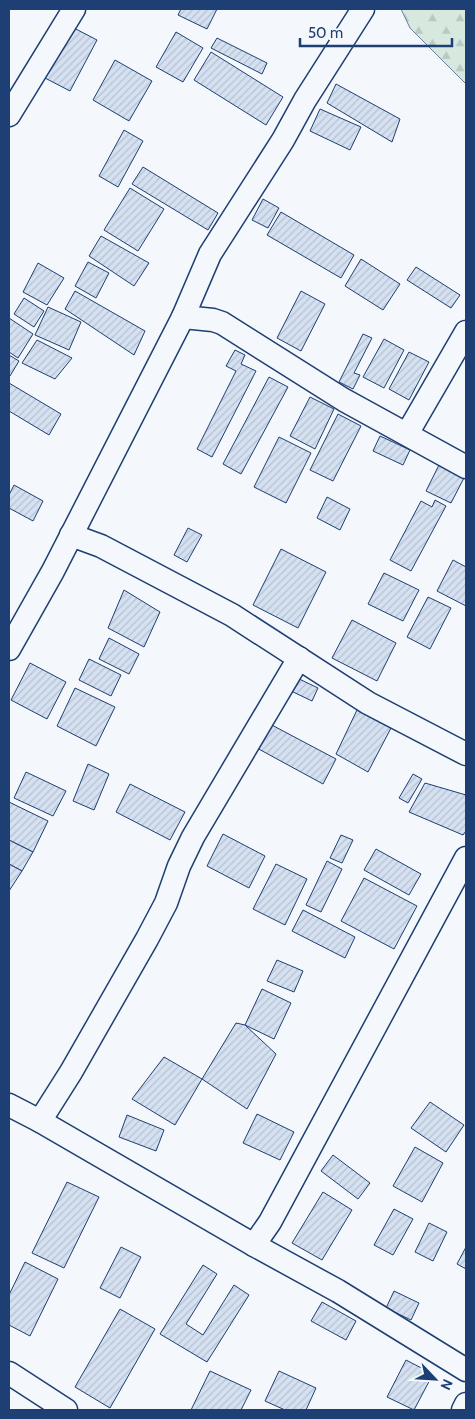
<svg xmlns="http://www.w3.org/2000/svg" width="475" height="1419" font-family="Cabin,sans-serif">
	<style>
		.forest { fill: url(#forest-firs); stroke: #687fa3 }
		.building { fill: url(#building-hatch); stroke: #1d3f73 }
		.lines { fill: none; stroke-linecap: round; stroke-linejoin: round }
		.minor-casing { stroke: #1d3f73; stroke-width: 25 }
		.minor { stroke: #f4f7fb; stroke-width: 22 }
	</style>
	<defs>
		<pattern id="forest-firs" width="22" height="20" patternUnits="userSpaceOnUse" patternTransform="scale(1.25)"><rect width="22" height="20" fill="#d7e8df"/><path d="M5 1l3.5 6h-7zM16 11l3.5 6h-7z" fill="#b8c8c3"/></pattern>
		<pattern id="building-hatch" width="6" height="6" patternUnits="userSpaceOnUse" patternTransform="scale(1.25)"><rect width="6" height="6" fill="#d5e0f0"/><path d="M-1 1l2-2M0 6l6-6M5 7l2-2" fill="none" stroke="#b6c1d1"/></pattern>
	</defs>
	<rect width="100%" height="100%" fill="#f4f7fb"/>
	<polygon class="forest" points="401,9 466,9 466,84 410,28"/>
	<g class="building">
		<polygon points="181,9 217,9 207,29 178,15"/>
		<polygon points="72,27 97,40 70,91 45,78"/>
		<polygon points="176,32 203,48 183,82 156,67"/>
		<polygon points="217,38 267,63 262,74 211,48"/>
		<polygon points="211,52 283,97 266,125 194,80"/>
		<polygon points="115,60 152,81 129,121 93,100"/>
		<polygon points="336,84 400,119 392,142 327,103"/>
		<polygon points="320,109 361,127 350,150 310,131"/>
		<polygon points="124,130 143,141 118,187 99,176"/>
		<polygon points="143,167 218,213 208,230 132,184"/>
		<polygon points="130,188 164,209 138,251 104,230"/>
		<polygon points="263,199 279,208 268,228 252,220"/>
		<polygon points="281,212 354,255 341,278 267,235"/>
		<polygon points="101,236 149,263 134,286 89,256"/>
		<polygon points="361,259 400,284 383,310 345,286"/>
		<polygon points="88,262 109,273 96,298 75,286"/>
		<polygon points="38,263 64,278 47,305 23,292"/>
		<polygon points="416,267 460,295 451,308 407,280"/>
		<polygon points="75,291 145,331 134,355 65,309"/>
		<polygon points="301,291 325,304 301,351 277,338"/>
		<polygon points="24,298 44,311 34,327 14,314"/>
		<polygon points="48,307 81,322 69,350 35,335"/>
		<polygon points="9,318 33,334 18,358 9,352"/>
		<polygon points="363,334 372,338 354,373 360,375 353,389 339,382"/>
		<polygon points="384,339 404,350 384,388 363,377"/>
		<polygon points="37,340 72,358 55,379 22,363"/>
		<polygon points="235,350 245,355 241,364 256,371 212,457 197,449 236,371 226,366"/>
		<polygon points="409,352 429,362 409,400 389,389"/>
		<polygon points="9,355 19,361 10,376 9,376"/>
		<polygon points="269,377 288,387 241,474 223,464"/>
		<polygon points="9,383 61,414 49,435 9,411"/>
		<polygon points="310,397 334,409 315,449 290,436"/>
		<polygon points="338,414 361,426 333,481 310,470"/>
		<polygon points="380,436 410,450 403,465 373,451"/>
		<polygon points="279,437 311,453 286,503 254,487"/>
		<polygon points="440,463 465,476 451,503 426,491"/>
		<polygon points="14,485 43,501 33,521 9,508 9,495"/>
		<polygon points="327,497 350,509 340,530 317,518"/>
		<polygon points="435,500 446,506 411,571 390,560 421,501 432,507"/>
		<polygon points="188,528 202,535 187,562 174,555"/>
		<polygon points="281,549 326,572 298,628 253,605"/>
		<polygon points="453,560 466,567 466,606 437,591"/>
		<polygon points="384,573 419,590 403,621 368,604"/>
		<polygon points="124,590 160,612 144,647 108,628"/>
		<polygon points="428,597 451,608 430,649 407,637"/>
		<polygon points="352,620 396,643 377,681 332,658"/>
		<polygon points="109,638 139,654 129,674 99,659"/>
		<polygon points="89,659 121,675 111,696 79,680"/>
		<polygon points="30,663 66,682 47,719 11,700"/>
		<polygon points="295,677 318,688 312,701 289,690"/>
		<polygon points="75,688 115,707 96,746 57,726"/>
		<polygon points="357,710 391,728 368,772 336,754"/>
		<polygon points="268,723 336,759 323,784 255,747"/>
		<polygon points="88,764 109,774 94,810 73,801"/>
		<polygon points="26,772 66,791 53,816 14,798"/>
		<polygon points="413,774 422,779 408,803 399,798"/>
		<polygon points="425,783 466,795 466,831 463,835 409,812"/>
		<polygon points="130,784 185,812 170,840 116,812"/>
		<polygon points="9,802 48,821 33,852 9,840"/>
		<polygon points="223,834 265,856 249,888 207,866"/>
		<polygon points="341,835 353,840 342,863 330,858"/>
		<polygon points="9,840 33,852 22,871 9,864"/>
		<polygon points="376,849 421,874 409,895 364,870"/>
		<polygon points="327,861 342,869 321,912 306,905"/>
		<polygon points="9,864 22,871 9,891"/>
		<polygon points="276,864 307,879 285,925 253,909"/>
		<polygon points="364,878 417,906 394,949 341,921"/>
		<polygon points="303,910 355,937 345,958 292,931"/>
		<polygon points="277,960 303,971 294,992 267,981"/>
		<polygon points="262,989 291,1003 274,1039 245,1025"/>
		<polygon points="236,1023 245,1025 276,1054 247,1109 202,1079"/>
		<polygon points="164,1057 202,1079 175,1125 132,1099"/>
		<polygon points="430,1102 464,1125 446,1152 411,1128"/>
		<polygon points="257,1114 294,1132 280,1160 243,1143"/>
		<polygon points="127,1115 164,1130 156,1151 119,1137"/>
		<polygon points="415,1147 443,1163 422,1202 393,1186"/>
		<polygon points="333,1155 370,1183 358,1199 321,1171"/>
		<polygon points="67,1182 99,1197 64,1268 32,1253"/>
		<polygon points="323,1192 352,1210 322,1260 292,1243"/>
		<polygon points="394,1209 413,1219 393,1255 374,1245"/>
		<polygon points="429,1223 447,1232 433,1261 415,1252"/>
		<polygon points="121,1247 141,1257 120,1298 100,1288"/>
		<polygon points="466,1247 466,1269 457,1264"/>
		<polygon points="25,1262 58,1279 30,1336 9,1325 9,1295"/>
		<polygon points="203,1265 217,1274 186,1324 203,1335 234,1285 249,1295 207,1362 160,1334"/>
		<polygon points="394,1291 419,1303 411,1320 386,1308"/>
		<polygon points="322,1302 356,1321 346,1340 311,1321"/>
		<polygon points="120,1309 155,1329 110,1408 75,1387"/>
		<polygon points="406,1360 433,1374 414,1410 387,1397"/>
		<polygon points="210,1371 251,1390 241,1410 191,1410"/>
		<polygon points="279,1371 316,1388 306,1410 285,1410 265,1401"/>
	</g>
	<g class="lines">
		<g class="minor-casing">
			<g id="minor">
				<polyline points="9,115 74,9"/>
				<polyline points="183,317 213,320 222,323 344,400 466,467"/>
				<polyline points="407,434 466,332"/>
				<polyline points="71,535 101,546 232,615 368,703 466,754"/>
				<polyline points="9,649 53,571 183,317 210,254 283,140 305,100 363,9"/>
				<polyline points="9,1105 40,1121 254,1245 338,1291 466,1370"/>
				<polyline points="40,1121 71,1072 147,939 166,903 179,866 193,837 299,658"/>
				<polyline points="254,1245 270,1222 466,858"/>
				<polyline points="9,1373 66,1410"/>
				<polyline points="463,1410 466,1404"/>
			</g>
		</g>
		<use href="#minor" class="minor"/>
	</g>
	<rect width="475" height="1419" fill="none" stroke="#1d3f73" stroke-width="20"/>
	<g transform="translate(435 1379) rotate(115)" stroke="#f4f7fb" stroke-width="4" paint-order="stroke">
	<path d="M0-4L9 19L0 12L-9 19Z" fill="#1d3f73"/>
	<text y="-8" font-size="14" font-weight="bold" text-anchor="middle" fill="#1d3f73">N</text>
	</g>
	<path d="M300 38v8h152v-8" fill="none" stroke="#1d3f73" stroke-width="2.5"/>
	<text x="308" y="38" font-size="15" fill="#1d3f73" stroke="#f4f7fb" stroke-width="4" paint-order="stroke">50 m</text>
</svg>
